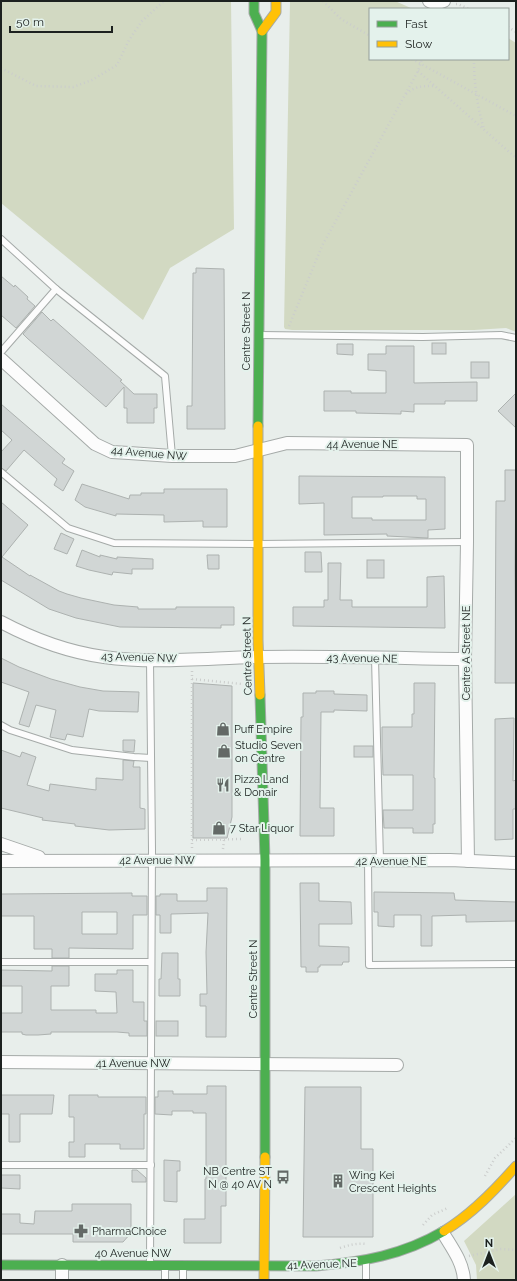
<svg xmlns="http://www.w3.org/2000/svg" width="517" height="1281" font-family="Raleway,sans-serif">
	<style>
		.green { fill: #d2d9c2 }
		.building { fill: #d1d6d5; stroke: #adb2b0; fill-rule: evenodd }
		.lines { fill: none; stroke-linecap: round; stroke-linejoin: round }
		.lane-casing { stroke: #a5aaa8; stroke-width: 8 }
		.street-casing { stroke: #a5aaa8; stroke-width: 14 }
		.fast-casing { stroke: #a5aaa8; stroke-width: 11 }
		.slow-casing { stroke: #a5aaa8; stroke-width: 11 }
		.path { stroke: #cbcdcc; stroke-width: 2.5; stroke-dasharray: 1 3; stroke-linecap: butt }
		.lane { stroke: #fcfcfc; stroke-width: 6 }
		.street { stroke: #fcfcfc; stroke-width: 12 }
		.fast { stroke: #4caf50; stroke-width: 9 }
		.slow { stroke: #ffc107; stroke-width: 9 }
		.labels { text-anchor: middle; stroke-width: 4; stroke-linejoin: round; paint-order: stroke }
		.street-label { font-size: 11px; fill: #1c211f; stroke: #e4f2ec }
		.poi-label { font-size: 11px; fill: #1c211f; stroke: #e4f2ec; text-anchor: start }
	</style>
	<rect width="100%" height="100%" fill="#e8eeeb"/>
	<g class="green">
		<polygon points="1,1 231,1 234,229 170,268 143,320 1,203"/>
		<polygon points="290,1 395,1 413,9 370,9 370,59 508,59 508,38 516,43 516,332 506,328 474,330 292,330 285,329 284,327"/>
		<polygon points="516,1194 516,1280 477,1280 476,1265 464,1241"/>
	</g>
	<g class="building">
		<polygon points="196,268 224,269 225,429 187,429 187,406 192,406 193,273 196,273"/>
		<polygon points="1,276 14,287 15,285 28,297 27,299 35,306 16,328 1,315"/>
		<polygon points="42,312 51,321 53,319 122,380 120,381 134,394 157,394 157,408 154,408 154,423 127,423 127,408 124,408 124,387 106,407 27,338 23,334"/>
		<rect x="432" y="343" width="14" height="11"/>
		<polygon points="337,344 353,344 353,355 337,354"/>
		<polygon points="386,346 414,346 414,383 477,382 477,401 445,401 445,404 414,404 414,412 401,411 401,414 356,413 356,411 324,411 324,391 351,391 351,393 386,393 386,371 368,370 368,354 386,354"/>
		<rect x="471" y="362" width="18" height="16"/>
		<polygon points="516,393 516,428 498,411"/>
		<polygon points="1,404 65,459 62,463 74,471 63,491 54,485 57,479 24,450 6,471 1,468 1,452 12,440 1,430"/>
		<polygon points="505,470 516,470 515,568 516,683 495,683 496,501 505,501"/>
		<path d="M 299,476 L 445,477 L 445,529 L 428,530 L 428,538 L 387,536 L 387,534 L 324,535 L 324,503 L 299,504 ZM 383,496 L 417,496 L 417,499 L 426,499 L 426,520 L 372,520 L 372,518 L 352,518 L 352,497 L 383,497 Z"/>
		<polygon points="82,484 129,499 130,495 141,495 141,493 164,493 164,489 227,489 227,527 203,527 203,521 164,522 164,515 116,514 116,516 85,507 75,500"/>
		<polygon points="1,502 28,525 2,557 30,576 30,575 59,591 67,594 81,598 114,605 138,607 138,609 176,609 176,607 234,607 234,625 221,625 221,628 120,627 76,618 49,609 1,580"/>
		<polygon points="61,533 74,539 67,554 54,549"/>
		<polygon points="82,550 100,557 100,555 117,559 117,557 153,559 153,569 132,569 132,574 113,572 112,575 89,570 76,566"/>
		<polygon points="305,552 321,552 322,572 305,572"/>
		<polygon points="207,555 219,555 219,569 208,569"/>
		<rect x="367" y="560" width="17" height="18"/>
		<polygon points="328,563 341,563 340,600 352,600 352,607 427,607 427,577 444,576 445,628 293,626 293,607 324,607 324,600 328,600"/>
		<polygon points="1,658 19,667 51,679 80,687 103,691 139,692 138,712 99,711 89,709 83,737 67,734 65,740 50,737 56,710 36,705 29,727 19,724 29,692 1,682"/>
		<polygon points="193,683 232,686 232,817 227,838 193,838"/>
		<polygon points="414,683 435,683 434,778 435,778 435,824 433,824 433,833 413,833 413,828 384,828 383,810 413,810 413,775 383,775 382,746 382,727 412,727 412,714 414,714"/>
		<polygon points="316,691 334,691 334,694 367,695 367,711 334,710 334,712 321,712 320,808 334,808 334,836 300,836 301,717 303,717 303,693 316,693"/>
		<polygon points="514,718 513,781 516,780 516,809 513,809 513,839 495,840 495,719"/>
		<polygon points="123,740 135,740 134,752 123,751"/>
		<rect x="354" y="746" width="19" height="11"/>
		<polygon points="1,750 20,757 22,752 36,757 27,785 49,791 50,784 96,790 96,778 123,780 123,760 134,761 133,767 140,767 140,808 145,809 145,829 109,830 75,826 75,824 42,820 43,818 1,808"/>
		<polygon points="300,883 319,883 319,901 351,902 352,924 319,924 319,946 349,947 349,962 343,962 342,965 320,965 320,967 318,967 318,972 306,972 306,967 301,967"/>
		<polygon points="207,888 227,888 226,1037 206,1037 206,1006 200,1006 200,994 207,994 206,952 208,913 171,914 171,933 160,933 160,915 156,915 156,896 160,896 160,894 177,894 177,901 207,901"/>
		<polygon points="374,892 454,893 455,900 516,902 516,921 466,922 466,915 432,916 432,946 421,946 421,915 394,915 394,927 378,926 378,912 374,912"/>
		<path d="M 132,893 L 132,896 L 147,896 L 147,915 L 133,915 L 133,949 L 69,948 L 69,958 L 52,958 L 52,949 L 34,949 L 34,916 L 1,916 L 1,894 ZM 82,912 L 117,912 L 117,934 L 82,934 Z"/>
		<polygon points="162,953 178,953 178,979 180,979 180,996 159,996 159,979 161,979"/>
		<polygon points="52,966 69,966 69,986 51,986 51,1010 96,1010 96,1013 117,1013 116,992 95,991 95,974 117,974 117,970 133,970 133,1002 144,1002 144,1021 147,1021 147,1036 129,1036 129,1033 117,1032 51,1032 51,1034 38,1035 26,1035 22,1034 22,1032 1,1032 1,1013 22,1013 22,986 1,986 1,970 52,971"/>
		<rect x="156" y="1021" width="22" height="15"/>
		<polygon points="207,1086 226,1086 226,1206 221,1206 221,1243 184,1243 184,1219 205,1219 205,1179 206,1179 206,1113 193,1113 193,1111 172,1111 172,1115 155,1114 155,1097 158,1097 158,1091 173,1091 173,1094 207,1094"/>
		<polygon points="305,1087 361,1087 361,1149 373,1149 373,1237 303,1237"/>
		<polygon points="1,1095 54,1095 52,1114 20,1114 20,1142 9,1142 9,1114 1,1114"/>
		<polygon points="69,1095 98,1095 98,1097 146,1097 146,1114 144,1114 144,1149 120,1149 120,1144 85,1144 85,1157 69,1157 69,1142 74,1142 74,1117 69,1117"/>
		<polygon points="164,1160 180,1161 180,1171 177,1171 177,1202 164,1201"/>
		<polygon points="132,1170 137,1170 146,1178 146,1182 132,1182"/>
		<polygon points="1,1175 20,1175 20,1189 1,1188"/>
		<polygon points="72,1204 131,1204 131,1233 123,1242 73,1242 73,1234 1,1234 1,1214 20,1214 20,1223 34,1224 35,1211 72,1211"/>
	</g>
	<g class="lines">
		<g class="lane-casing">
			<g id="lane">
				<polyline points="1,239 56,289 165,376 172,456"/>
				<polyline points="260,335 423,337 501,335 516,338"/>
				<polyline points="1,352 56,289"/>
				<polyline points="1,472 68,528 114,543 258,544 467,542"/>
				<polyline points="375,658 380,861"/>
				<polyline points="150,660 152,850 150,1264"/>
				<polyline points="1,725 10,730 72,750 134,757 151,758"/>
				<polyline points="368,861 369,965 516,964"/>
				<polyline points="1,962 151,962"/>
				<polyline points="1,1165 151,1165"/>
				<polyline points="183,1267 183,1280"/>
				<polyline points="165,1268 165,1280"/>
				<polyline points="366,1280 366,1262"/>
			</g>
		</g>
		<g class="street-casing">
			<g id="street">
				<polyline points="429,1 436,4 444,1"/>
				<polyline points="1,359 95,444 112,452 129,453 172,456 235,456 287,443 467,445 467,542 465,659 468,861"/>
				<path d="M 1,622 C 33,639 68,652 104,657 C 152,664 209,658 259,657 C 327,656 397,658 465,659"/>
				<polyline points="1,844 39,857"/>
				<polyline points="1,861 450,860 516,863"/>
				<polyline points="1,1062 397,1065"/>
				<path d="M 443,1233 C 452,1248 463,1262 464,1280"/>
				<polyline points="62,1265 62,1280"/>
			</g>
		</g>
		<g class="fast-casing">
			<g id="fast">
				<polyline points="254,1 254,13 262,31 258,426"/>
				<polyline points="260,695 265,860 265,1157"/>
				<path d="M 1,1265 L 316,1266 C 363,1262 403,1255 444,1231"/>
			</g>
		</g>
		<g class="slow-casing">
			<g id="slow">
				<polyline points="262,31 276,12 276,1"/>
				<polyline points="258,426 258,640 260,695"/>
				<path d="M 444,1231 C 472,1214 495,1190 516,1166"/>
				<polyline points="264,1280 265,1157"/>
			</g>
		</g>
		<g class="path">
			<polyline points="323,1 341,19 370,36"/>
			<polyline points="456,4 458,4 469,9"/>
			<polyline points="508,27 516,32"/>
			<polyline points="412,59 516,116"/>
			<path d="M 474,59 C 474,83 477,106 484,129"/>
			<polyline points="1,68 36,86 73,87 92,80 117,65 129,40 142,21 164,1"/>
			<polyline points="418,71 516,158"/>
			<path d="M 406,94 C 415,86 423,86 434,86"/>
			<polyline points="289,326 322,246 418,71 422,59"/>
			<polyline points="192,679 242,684"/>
			<polyline points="192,840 241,839"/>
			<polyline points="192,848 192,671"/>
			<polyline points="223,849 224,840"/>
			<polyline points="485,1176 495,1158 516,1138"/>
			<polyline points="423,1225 432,1215 448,1208"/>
			<path d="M 340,1248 C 349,1245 357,1243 366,1244"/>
			<polyline points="469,1256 501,1249 516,1250"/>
		</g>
		<use href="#lane" class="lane"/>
		<use href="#street" class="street"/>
		<use href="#fast" class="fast"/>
		<use href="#slow" class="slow"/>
	</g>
	<defs>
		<g id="shop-bare" transform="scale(1.08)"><path d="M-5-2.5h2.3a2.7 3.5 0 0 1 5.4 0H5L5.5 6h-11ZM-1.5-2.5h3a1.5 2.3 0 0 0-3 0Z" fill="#636966" stroke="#e4f2ec" stroke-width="2.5" paint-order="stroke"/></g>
		<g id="restaurant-bare" transform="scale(1.08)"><path d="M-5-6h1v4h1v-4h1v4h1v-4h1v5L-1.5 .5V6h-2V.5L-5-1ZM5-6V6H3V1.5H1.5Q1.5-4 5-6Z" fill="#636966" stroke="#e4f2ec" stroke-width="2.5" paint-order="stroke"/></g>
		<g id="bus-bare" transform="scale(1.08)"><path d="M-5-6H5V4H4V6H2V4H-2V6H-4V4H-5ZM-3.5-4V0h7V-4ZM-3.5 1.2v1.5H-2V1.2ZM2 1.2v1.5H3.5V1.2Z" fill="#636966" stroke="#e4f2ec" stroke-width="2.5" paint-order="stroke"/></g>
		<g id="building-bare" transform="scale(1.08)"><path d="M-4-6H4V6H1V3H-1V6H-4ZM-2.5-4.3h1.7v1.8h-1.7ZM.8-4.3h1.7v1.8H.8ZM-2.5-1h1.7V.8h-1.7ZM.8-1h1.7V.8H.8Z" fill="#636966" stroke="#e4f2ec" stroke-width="2.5" paint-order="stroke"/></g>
		<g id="pharmacy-bare" transform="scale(1.08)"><path d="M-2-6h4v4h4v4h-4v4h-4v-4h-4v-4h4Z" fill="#636966" stroke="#e4f2ec" stroke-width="2.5" paint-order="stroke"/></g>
	</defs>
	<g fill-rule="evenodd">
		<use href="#shop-bare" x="223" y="729"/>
		<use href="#shop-bare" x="224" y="751"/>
		<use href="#restaurant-bare" x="223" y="785"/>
		<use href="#shop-bare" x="219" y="828"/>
		<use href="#bus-bare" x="283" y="1177"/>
		<use href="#building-bare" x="338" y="1181"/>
		<use href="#pharmacy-bare" x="81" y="1231"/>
	</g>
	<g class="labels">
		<g class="street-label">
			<text transform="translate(246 331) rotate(-90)" y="4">Centre Street N</text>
			<text x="362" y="448">44 Avenue NE</text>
			<text transform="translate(149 453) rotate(5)" y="4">44 Avenue NW</text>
			<text transform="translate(466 653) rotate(-90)" y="4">Centre A Street NE</text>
			<text transform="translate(247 656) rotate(-91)" y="4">Centre Street N</text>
			<text transform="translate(139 657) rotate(2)" y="4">43 Avenue NW</text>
			<text transform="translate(362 658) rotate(1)" y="4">43 Avenue NE</text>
			<text x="157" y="864">42 Avenue NW</text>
			<text x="391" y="865">42 Avenue NE</text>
			<text transform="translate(253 979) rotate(-90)" y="4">Centre Street N</text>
			<text x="133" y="1067">41 Avenue NW</text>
			<text x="133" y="1257">40 Avenue NW</text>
			<text transform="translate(322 1264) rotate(-2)" y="4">41 Avenue NE</text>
		</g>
		<g class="poi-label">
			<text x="234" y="733">Puff Empire</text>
			<text x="235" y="749">Studio Seven<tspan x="235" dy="13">on Centre</tspan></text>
			<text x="234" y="783">Pizza Land<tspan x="234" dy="13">&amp; Donair</tspan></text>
			<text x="230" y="832">7 Star Liquor</text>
			<text x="272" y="1175" text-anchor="end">NB Centre ST<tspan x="272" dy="13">N @ 40 AV N</tspan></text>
			<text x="349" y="1179">Wing Kei<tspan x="349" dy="13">Crescent Heights</tspan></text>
			<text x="92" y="1235">PharmaChoice</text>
		</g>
	</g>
	<rect width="517" height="1281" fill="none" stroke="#1c211f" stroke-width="4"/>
	<rect x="369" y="8" width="140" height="52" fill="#e4f2ec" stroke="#949e9a"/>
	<rect x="377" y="21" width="20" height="6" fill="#4caf50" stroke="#949e9a"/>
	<text x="405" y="28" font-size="12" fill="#1c211f">Fast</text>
	<rect x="377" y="41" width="20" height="6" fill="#ffc107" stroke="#949e9a"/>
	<text x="405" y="48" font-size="12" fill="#1c211f">Slow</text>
	<g transform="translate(489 1253)" stroke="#e4f2ec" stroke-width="3" paint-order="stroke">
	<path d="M0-3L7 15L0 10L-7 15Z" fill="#1c211f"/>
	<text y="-6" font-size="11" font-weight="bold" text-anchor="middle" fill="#1c211f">N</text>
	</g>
	<path d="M10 26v6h102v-6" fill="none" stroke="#1c211f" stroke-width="2"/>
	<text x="16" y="26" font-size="12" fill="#1c211f" stroke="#e4f2ec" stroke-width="3" paint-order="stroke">50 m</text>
</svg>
